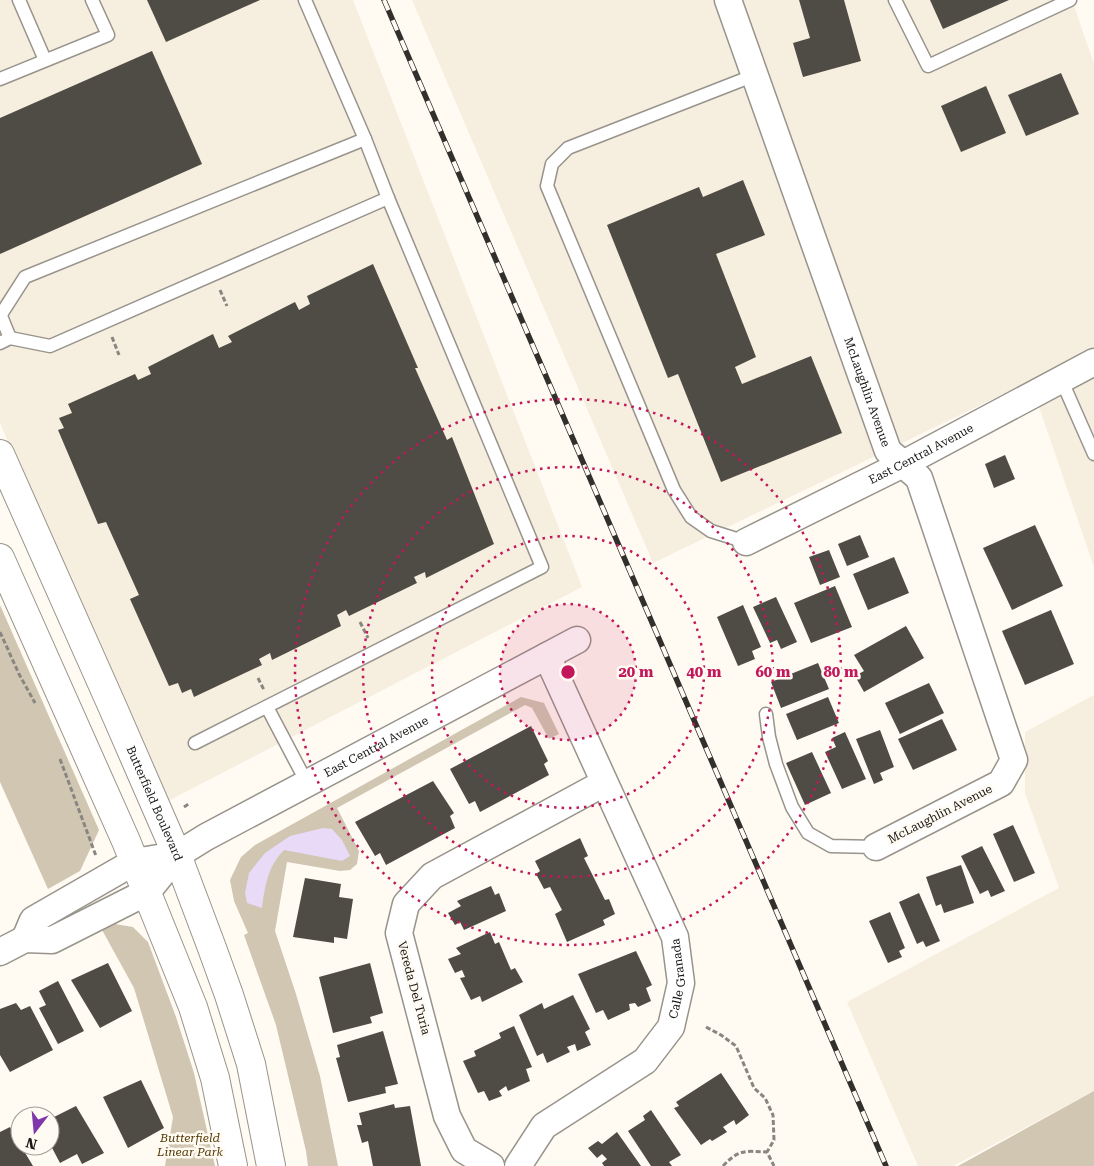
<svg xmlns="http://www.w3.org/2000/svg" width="1094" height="1166" font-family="'Roboto Serif',serif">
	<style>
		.built { fill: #f6eedf }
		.green { fill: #d0c6b2 }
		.water { fill: #e9daf7 }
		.building { fill: #4f4b45 }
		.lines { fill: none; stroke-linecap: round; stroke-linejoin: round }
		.lane-casing { stroke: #98948c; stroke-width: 15 }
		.street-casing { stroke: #98948c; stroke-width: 29 }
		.primary-casing { stroke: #98948c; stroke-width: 30 }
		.path { stroke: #898681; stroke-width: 3; stroke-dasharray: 5 2.5; stroke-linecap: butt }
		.lane { stroke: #fff; stroke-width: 12 }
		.street { stroke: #fff; stroke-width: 26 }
		.primary { stroke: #fff; stroke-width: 28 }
		.rail-casing { stroke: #32302d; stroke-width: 5.5 }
		.rail { stroke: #fffaf2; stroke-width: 4; stroke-dasharray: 11; stroke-linecap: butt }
		.ring { fill: none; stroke: #c2185b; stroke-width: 2.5; stroke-dasharray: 2.5 5 }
		.labels { text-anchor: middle; stroke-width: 5; stroke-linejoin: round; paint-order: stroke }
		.street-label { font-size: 12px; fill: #191815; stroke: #fffaf2 }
		.park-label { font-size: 12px; font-style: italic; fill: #523b06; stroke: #fffaf2 }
		.centre { fill: #c2185b; stroke: #fffaf2; stroke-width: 2.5 }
		.ring-label { font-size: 15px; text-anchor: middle; font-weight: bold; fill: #c2185b; stroke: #fffaf2; stroke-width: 5; stroke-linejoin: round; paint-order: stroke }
	</style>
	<rect width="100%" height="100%" fill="#fffaf2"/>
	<g class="built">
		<polygon points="0,0 353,0 582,587 164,803 0,423"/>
		<polygon points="412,0 1072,0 1094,64 1094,350 894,447 653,563"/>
		<polygon points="1094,371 1094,567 1037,401"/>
		<polygon points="1094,695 1094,1091 953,1166 918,1166 847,1002 1059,888 1025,793 1025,732"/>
	</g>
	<g class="green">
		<polygon points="0,605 99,830 80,871 48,889 0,782"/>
		<polygon points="521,697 544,703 559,734 549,739 532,708 525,705 337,808 359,851 357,864 350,870 340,871 287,862 275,931 296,994 320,1076 338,1166 308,1166 306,1151 276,1025 244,935 248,933 234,901 230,880 241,857 255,845"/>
		<polygon points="115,924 133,927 148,942 176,1017 194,1073 215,1166 165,1166 173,1117 134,988 101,928"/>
		<polygon points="1094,1091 1094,1166 958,1166"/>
	</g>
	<path class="water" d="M 323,828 L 332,829 L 342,840 L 350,856 L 342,861 L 284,850 C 268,866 265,886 262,908 L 247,903 L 245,893 L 249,873 L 265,853 L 290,836 Z"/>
	<g class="building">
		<polygon points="147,0 260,0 166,42"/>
		<polygon points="799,0 844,0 861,61 803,77 793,43 810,38"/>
		<polygon points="930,0 1009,0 943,29"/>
		<polygon points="152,51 202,164 0,254 0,118"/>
		<polygon points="1061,73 1079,114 1026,136 1008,95"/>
		<polygon points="986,86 1006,133 961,152 941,106"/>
		<polygon points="743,180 765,235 716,254 756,357 735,367 742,384 811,356 842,433 721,482 678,374 668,378 607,225 699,187 703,197"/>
		<polygon points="373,264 418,368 415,368 447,440 452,437 494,544 426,578 425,572 414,577 417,583 349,616 346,610 337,615 341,626 272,660 270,653 259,659 262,665 194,697 191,689 182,693 178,683 169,686 130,599 139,595 106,522 98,524 58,430 64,428 59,418 72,413 68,404 135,374 138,380 151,374 148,367 213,334 219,348 232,342 228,336 295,302 299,310 310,304 307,296"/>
		<polygon points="1005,455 1015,479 994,488 985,464"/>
		<polygon points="1035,525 1063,586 1012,610 983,548"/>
		<polygon points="860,535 869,557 847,566 838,544"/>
		<polygon points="829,550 840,577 820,585 809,557"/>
		<polygon points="894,557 909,593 868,610 853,574"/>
		<polygon points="835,586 852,627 811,643 794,603"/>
		<polygon points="776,597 797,642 781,649 777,640 770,643 753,607"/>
		<polygon points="743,605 761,647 752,651 755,659 738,666 717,617"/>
		<polygon points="1051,610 1074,664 1025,685 1002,631"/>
		<polygon points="906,626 924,658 864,692 855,676 864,671 854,655"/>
		<polygon points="818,663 829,689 781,708 771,682"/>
		<polygon points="929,683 944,713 900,734 885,703"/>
		<polygon points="828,697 839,723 797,740 786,714"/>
		<polygon points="942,719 957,750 913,770 898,739"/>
		<polygon points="531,726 548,761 544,764 549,775 480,812 475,801 469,804 450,769"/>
		<polygon points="880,730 894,767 880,773 883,780 874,784 856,739"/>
		<polygon points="845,732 866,779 842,789 825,752 836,747 832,738"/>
		<polygon points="812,752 831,793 805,805 786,763"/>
		<polygon points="433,781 454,813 450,816 455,828 386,865 380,853 375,856 355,822"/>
		<polygon points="1013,825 1035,873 1014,882 993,834"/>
		<polygon points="580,838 588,856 584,858 605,900 609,899 615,914 603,920 605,925 567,942 555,914 562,910 550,887 544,889 536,874 540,871 535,861"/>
		<polygon points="982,846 1005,891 991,897 988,890 980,894 961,856"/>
		<polygon points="961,865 974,903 944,913 941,904 936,906 926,877"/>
		<polygon points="305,878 341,884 339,897 353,899 347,939 334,937 334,943 293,937"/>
		<polygon points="491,886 495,895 499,893 506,911 464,930 460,922 455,925 448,913 461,906 457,901"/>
		<polygon points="919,893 940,941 926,947 923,941 917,944 899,902"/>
		<polygon points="890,912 905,948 899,951 902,957 888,963 869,921"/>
		<polygon points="490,932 495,944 499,942 511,970 515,968 523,982 482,1002 480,996 471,1000 460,978 465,977 462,970 455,973 448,959 461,954 456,948"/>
		<polygon points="636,951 652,985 646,988 651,1001 638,1007 635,1003 629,1004 630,1010 608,1020 603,1010 596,1013 578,974"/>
		<polygon points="108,963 132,1011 100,1028 71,980"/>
		<polygon points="370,963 383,1013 370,1017 372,1023 333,1033 319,977"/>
		<polygon points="58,981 84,1031 58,1044 39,1008 46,1005 39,991"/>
		<polygon points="573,995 590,1029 585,1032 591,1045 577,1051 575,1044 567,1047 570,1052 547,1063 543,1053 537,1056 519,1015 542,1003 544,1009"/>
		<polygon points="16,1003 21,1010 30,1006 53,1050 10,1072 0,1055 0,1009"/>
		<polygon points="514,1026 532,1067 526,1069 530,1081 508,1091 506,1086 499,1091 502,1096 489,1101 484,1091 478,1093 463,1061 476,1056 474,1051 501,1038 499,1033"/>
		<polygon points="383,1031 398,1084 385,1087 386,1093 348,1102 336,1058 340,1057 337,1045"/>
		<polygon points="721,1073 749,1115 736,1125 734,1120 723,1127 727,1132 712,1141 710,1139 701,1145 674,1108 679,1106 676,1102"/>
		<polygon points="141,1080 164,1128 128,1148 103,1097"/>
		<polygon points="394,1104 395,1108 410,1106 421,1166 373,1166 368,1141 362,1143 357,1125 362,1125 359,1113"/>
		<polygon points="76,1106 104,1153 82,1164 77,1154 60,1163 50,1144 50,1119"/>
		<polygon points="651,1110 681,1155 669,1162 672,1166 651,1166 628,1131 645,1120 643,1116"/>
		<polygon points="10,1127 20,1144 20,1146 21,1146 33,1166 0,1166 0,1132"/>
		<polygon points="617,1132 641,1166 604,1166 602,1163 607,1159 602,1154 597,1158 588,1148 598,1141 602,1144"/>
	</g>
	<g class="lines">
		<g class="lane-casing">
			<g id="lane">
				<polyline points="19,0 45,60"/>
				<polyline points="895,0 928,66 1070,0"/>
				<polyline points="0,79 108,35 92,0"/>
				<polyline points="0,316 25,277 365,139"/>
				<polyline points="1,316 10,338"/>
				<polyline points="0,343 10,338 50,346 388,198"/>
				<polyline points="1061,379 1094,454"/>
				<polyline points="746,542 711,531 691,517 674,490 547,186 552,164 568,148 755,75"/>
				<polyline points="267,707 307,783"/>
				<polyline points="766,714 769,737 776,764 792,807 808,833 831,846 876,847"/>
				<polyline points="195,743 542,567 388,198 365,139 305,0"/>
			</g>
		</g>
		<g class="street-casing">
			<g id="street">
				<path id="s1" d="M 728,0 L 888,451 L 919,478 L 1014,760 L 1001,783 L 876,847"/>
				<path id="s2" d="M 746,542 L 903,464 L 1094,362"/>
				<polyline points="25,939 33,920 134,862 177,855"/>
				<path id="s3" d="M 0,952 L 25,939 L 52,940 L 147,892 L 177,855 L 206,837 L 577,640"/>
				<polyline points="491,1166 464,1150 447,1116 399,933 406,904 432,876 604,783"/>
				<path id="s4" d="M 518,1166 L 544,1126 L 645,1061 L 671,1027 L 681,983 L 675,937 L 547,656"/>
			</g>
		</g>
		<g class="primary-casing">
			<g id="primary">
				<path id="s5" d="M 0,454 L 113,708 L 177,855 L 212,948 L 229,995 L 251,1064 L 271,1166"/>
				<polyline points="0,558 126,841 193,1007 215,1078 233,1166"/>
			</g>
		</g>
		<g class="path">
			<polyline points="220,290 227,306"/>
			<polyline points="112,337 119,355"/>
			<polyline points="360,622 368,638"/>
			<polyline points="0,632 19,674 35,703"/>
			<polyline points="258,678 264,690"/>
			<polyline points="60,759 96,856"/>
			<polyline points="184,807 190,803"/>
			<polyline points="706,1027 721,1035 736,1046 754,1088 765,1098 773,1115 774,1140 767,1152 774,1166"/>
			<path d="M 723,1166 C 739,1149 745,1151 767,1152"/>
		</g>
		<use href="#lane" class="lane"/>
		<use href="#street" class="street"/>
		<use href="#primary" class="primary"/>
		<g class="rail-casing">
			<polyline id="rail" points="384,0 886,1166"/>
		</g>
		<use href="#rail" class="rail"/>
	</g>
	<circle cx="568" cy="672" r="68" fill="#c2185b" fill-opacity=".12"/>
	<g class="ring">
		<circle cx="568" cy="672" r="68"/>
		<circle cx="568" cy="672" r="136"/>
		<circle cx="568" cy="672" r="205"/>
		<circle cx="568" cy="672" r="273"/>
	</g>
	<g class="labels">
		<g class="street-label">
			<text dy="4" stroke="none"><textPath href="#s1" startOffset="416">McLaughlin Avenue</textPath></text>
			<text dy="4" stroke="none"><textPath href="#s2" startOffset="196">East Central Avenue</textPath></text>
			<text dy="4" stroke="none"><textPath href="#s3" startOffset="436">East Central Avenue</textPath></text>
			<text dy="4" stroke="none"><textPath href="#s5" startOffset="382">Butterfield Boulevard</textPath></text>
			<text transform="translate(940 814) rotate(-27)" y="4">McLaughlin Avenue</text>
			<text dy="4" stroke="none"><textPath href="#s4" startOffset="260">Calle Granada</textPath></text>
			<text transform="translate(414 988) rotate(75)" y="4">Vereda Del Turia</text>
		</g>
		<g class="park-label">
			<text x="190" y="1142">Butterfield<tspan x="190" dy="14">Linear Park</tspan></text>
		</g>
	</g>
	<circle cx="568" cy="672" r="8" class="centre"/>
	<g class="ring-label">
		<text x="636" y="677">20 m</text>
		<text x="704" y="677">40 m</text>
		<text x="773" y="677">60 m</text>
		<text x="841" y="677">80 m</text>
	</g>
	<g transform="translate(35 1131) rotate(196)"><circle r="24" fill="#fffaf2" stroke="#a3a09a"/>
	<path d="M0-4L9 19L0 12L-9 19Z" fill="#7e38ab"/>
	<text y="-8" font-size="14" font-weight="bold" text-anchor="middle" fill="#191815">N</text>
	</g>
</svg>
